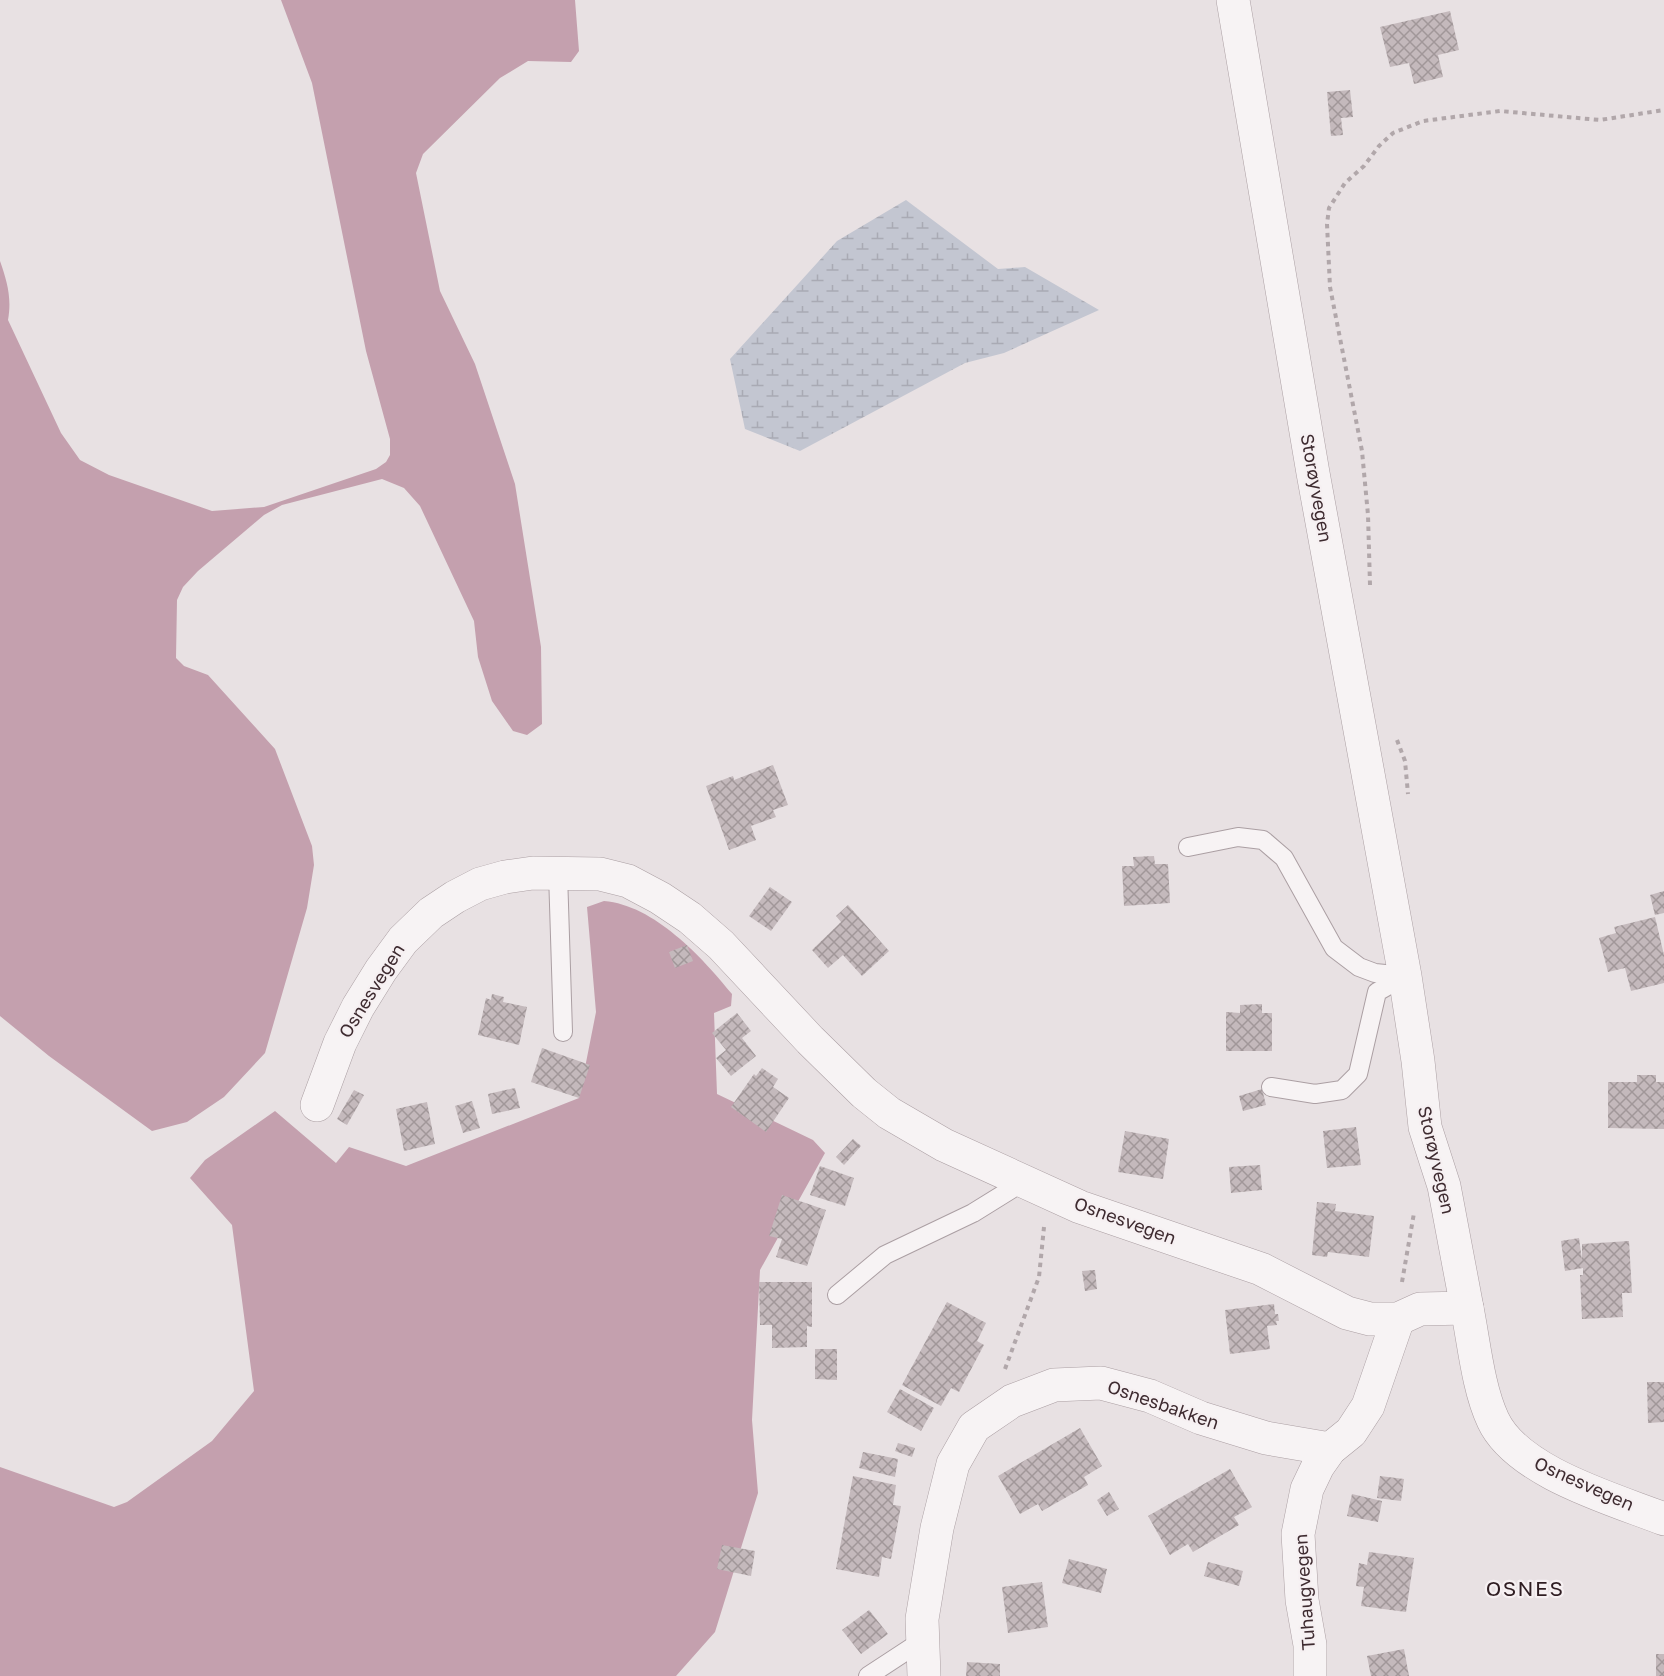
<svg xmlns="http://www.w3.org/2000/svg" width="1664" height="1676" font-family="'Golos Text',sans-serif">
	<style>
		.wetland { fill: url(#wetland-marsh) }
		.water { fill: #c4a0ae }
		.building { fill: url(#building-cross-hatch) }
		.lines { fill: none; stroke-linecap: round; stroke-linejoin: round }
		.service-casing { stroke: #ab9fa3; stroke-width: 20 }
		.minor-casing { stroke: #ab9fa3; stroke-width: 34 }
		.tertiary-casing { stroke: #ab9fa3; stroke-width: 34 }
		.path { stroke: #b1a7aa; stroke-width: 4; stroke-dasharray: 4.5 4.5; stroke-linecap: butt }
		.service { stroke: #f7f3f4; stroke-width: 18 }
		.minor { stroke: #f7f3f4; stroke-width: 33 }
		.tertiary { stroke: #f7f3f4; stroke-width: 33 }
		.labels { text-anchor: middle; stroke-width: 4.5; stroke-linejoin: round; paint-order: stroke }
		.street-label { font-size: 18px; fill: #3e2b30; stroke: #f6f0f2 }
		.quarter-label { font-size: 21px; letter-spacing: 1.5px; fill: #2f1d22; stroke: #f6f0f2 }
	</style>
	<defs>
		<pattern id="wetland-marsh" width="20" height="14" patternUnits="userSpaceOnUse" patternTransform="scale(1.5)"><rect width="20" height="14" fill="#c3c6d1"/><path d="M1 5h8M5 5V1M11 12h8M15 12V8" fill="none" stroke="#a9aab4"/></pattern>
		<pattern id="building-cross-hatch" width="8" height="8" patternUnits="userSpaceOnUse" patternTransform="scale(1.5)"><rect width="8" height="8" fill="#c4b9bc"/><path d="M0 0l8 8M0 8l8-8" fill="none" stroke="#a19799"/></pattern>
	</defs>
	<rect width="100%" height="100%" fill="#e8e1e3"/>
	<polygon class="wetland" points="906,200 998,269 1025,267 1099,310 1004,353 965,363 800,451 745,429 730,359 837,241"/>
	<g class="water">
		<path d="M 281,0 L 575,0 L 579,51 L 571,62 L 528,61 L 500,78 L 423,154 L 416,173 L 440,291 L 475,364 L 515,484 L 541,647 L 542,724 L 527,735 L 513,731 L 492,701 L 478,657 L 474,621 L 420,506 L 404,488 L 382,479 L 282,505 L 264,515 L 198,571 L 183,587 L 177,600 L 176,658 L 184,666 L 208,675 L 275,749 L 312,846 L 314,865 L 307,908 L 265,1053 L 224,1097 L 187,1122 L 152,1131 L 49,1056 L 0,1016 L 0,261 C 7,281 12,298 8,320 L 61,433 L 80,460 L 109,475 L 212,511 L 264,507 L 376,469 L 386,462 L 390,455 L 390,439 L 366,351 L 312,83 Z"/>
		<path d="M 604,901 C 654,905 702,957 732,994 L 731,1006 L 714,1013 L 717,1094 L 813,1140 L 825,1153 L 760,1270 L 752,1420 L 758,1493 L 715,1632 L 676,1676 L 0,1676 L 0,1467 L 114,1507 L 127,1502 L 212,1441 L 254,1391 L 232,1225 L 190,1178 L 205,1160 L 275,1111 L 336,1163 L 349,1147 L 406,1166 L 579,1098 L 596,1012 L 587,907 Z"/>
	</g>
	<g class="building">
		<polygon points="1450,11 1459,50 1438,55 1443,77 1414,84 1409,63 1390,67 1380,27"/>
		<polygon points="1350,90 1353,117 1341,118 1343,135 1331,136 1327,92"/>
		<polygon points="773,765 788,805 773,810 776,817 751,826 756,840 729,850 706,786 733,776 734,780"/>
		<polygon points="1154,856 1155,864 1168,864 1170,903 1124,906 1122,866 1134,866 1133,857"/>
		<polygon points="770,887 792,902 771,931 749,916"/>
		<polygon points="1664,891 1664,913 1655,915 1650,895"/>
		<polygon points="848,905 889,951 862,976 843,955 828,968 812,950 841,922 836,916"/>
		<polygon points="1655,917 1664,955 1664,983 1631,991 1625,968 1608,972 1599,938 1616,933 1614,927"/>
		<polygon points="687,945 693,961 675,968 669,952"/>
		<polygon points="492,994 504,997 503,1002 527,1007 519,1045 478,1035 486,998 491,1000"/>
		<polygon points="1262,1004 1262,1013 1272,1013 1272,1051 1226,1051 1226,1012 1240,1013 1240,1005"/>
		<polygon points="737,1013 751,1031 742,1038 756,1056 731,1076 716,1058 726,1050 712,1033"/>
		<polygon points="542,1048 590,1065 579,1098 531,1082"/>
		<polygon points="762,1068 778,1079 773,1087 789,1098 766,1132 731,1107 754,1074 756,1076"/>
		<polygon points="1637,1075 1656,1075 1656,1082 1664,1082 1664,1129 1608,1128 1608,1082 1637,1082"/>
		<polygon points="515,1088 520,1108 492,1114 488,1094"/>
		<polygon points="1262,1089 1266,1105 1243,1111 1239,1096"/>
		<polygon points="354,1090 364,1095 347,1125 337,1119"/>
		<polygon points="472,1101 480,1128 463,1133 455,1106"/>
		<polygon points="427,1102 435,1144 404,1151 396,1109"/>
		<polygon points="1356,1127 1361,1165 1327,1168 1323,1131"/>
		<polygon points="1125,1131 1169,1139 1163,1179 1118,1172"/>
		<polygon points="853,1139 861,1146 844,1165 836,1157"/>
		<polygon points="1260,1165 1262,1190 1231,1193 1229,1167"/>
		<polygon points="820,1166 854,1178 845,1206 810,1195"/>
		<polygon points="782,1195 826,1210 807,1266 776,1257 782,1239 769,1236"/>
		<polygon points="1317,1202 1336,1204 1335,1211 1374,1216 1369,1257 1328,1252 1327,1257 1312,1255"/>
		<polygon points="1579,1238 1582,1260 1582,1244 1629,1241 1632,1293 1622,1293 1623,1317 1582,1319 1580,1275 1583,1275 1583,1268 1565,1271 1561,1241"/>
		<polygon points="1095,1270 1097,1289 1085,1291 1082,1271"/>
		<polygon points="759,1282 812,1282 812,1327 807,1326 807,1347 772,1348 772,1325 760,1325"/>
		<polygon points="947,1302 986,1323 977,1341 984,1345 959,1392 951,1388 941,1406 902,1385"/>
		<polygon points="1274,1304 1275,1314 1278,1314 1279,1321 1276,1321 1277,1325 1267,1326 1270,1349 1230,1354 1225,1310"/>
		<polygon points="815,1349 837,1349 837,1380 815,1379"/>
		<polygon points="1647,1382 1664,1382 1664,1422 1648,1423"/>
		<polygon points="900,1389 934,1408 921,1431 887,1412"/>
		<polygon points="1080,1428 1102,1466 1084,1477 1088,1485 1042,1511 1038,1504 1020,1514 998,1476"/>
		<polygon points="898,1443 915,1448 912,1457 895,1451"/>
		<polygon points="863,1452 898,1459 895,1477 859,1468"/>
		<polygon points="1230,1469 1252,1507 1234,1517 1239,1525 1193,1552 1188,1544 1170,1555 1148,1516"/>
		<polygon points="853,1476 896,1485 893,1505 901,1506 891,1559 882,1557 879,1577 836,1569"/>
		<polygon points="1380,1476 1404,1479 1401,1501 1377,1498"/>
		<polygon points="1109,1492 1119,1509 1107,1516 1097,1500"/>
		<polygon points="1352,1494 1382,1501 1378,1522 1347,1516"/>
		<polygon points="722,1545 755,1551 751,1576 717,1569"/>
		<polygon points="1369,1552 1414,1558 1406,1612 1361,1606 1364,1587 1356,1586 1359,1563 1367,1565"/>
		<polygon points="1069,1559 1107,1569 1101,1593 1062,1583"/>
		<polygon points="1208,1562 1243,1571 1239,1586 1204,1576"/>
		<polygon points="1042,1582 1048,1627 1008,1633 1002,1587"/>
		<polygon points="869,1610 888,1634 861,1654 842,1630"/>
		<polygon points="1404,1649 1409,1676 1371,1676 1367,1656"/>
		<rect x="1656" y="1654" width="8" height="22"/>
		<polygon points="967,1662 1000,1664 1000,1676 966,1676"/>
	</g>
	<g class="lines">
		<g class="service-casing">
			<g id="service">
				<polyline points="1188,847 1238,837 1263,840 1284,858 1334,948 1359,967 1375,973 1405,976"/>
				<polyline points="558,873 563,1032"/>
				<polyline points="1271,1087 1315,1094 1342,1090 1358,1074 1377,992 1405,976"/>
				<polyline points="837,1295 885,1255 973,1213 1023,1182"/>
				<polyline points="868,1676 923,1640"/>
			</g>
		</g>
		<g class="minor-casing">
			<g id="minor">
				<polyline points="317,1105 340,1043 358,1007 381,970 403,940 431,913 455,897 480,884 505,877 533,873 600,874 628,881 660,898 690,918 721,945 810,1040 864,1093 889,1113 944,1145 1080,1207 1261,1269 1347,1313 1370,1319 1398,1319 1420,1309 1467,1308 1444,1186 1425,1127 1418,1061 1405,976 1313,473 1233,0"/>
				<polyline points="924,1676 922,1619 937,1528 953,1464 974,1427 1012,1401 1054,1385 1101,1383 1150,1396 1201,1418 1266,1438 1330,1449"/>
				<polyline points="1310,1676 1310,1645 1302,1600 1298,1534 1307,1489 1318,1466 1330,1449 1351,1432 1368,1406 1398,1319"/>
			</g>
		</g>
		<g class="tertiary-casing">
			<path id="tertiary" d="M 1467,1308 C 1474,1343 1478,1388 1493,1420 C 1517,1472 1613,1499 1664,1519"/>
		</g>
		<g class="path">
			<polyline points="1370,585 1368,515 1362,451 1330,287 1327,224 1329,208 1345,183 1364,166 1379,146 1393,133 1423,121 1500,111 1600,120 1664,110"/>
			<polyline points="1397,740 1405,761 1408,794"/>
			<polyline points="1402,1282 1414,1213"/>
			<polyline points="1005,1369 1039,1277 1044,1227"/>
		</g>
		<use href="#service" class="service"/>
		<use href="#minor" class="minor"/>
		<use href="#tertiary" class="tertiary"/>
	</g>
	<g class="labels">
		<g class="street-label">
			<text transform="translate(1316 488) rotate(80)" y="6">Storøyvegen</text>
			<text transform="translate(372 991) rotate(-58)" y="6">Osnesvegen</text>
			<text transform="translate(1436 1160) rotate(77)" y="6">Storøyvegen</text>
			<text transform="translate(1125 1221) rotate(20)" y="6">Osnesvegen</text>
			<text transform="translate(1163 1405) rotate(19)" y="6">Osnesbakken</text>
			<text transform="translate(1584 1484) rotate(24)" y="6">Osnesvegen</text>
			<text transform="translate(1305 1592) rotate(-94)" y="6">Tuhaugvegen</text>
		</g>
		<g class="quarter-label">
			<text x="1525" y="1596">OSNES</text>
		</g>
	</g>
</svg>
